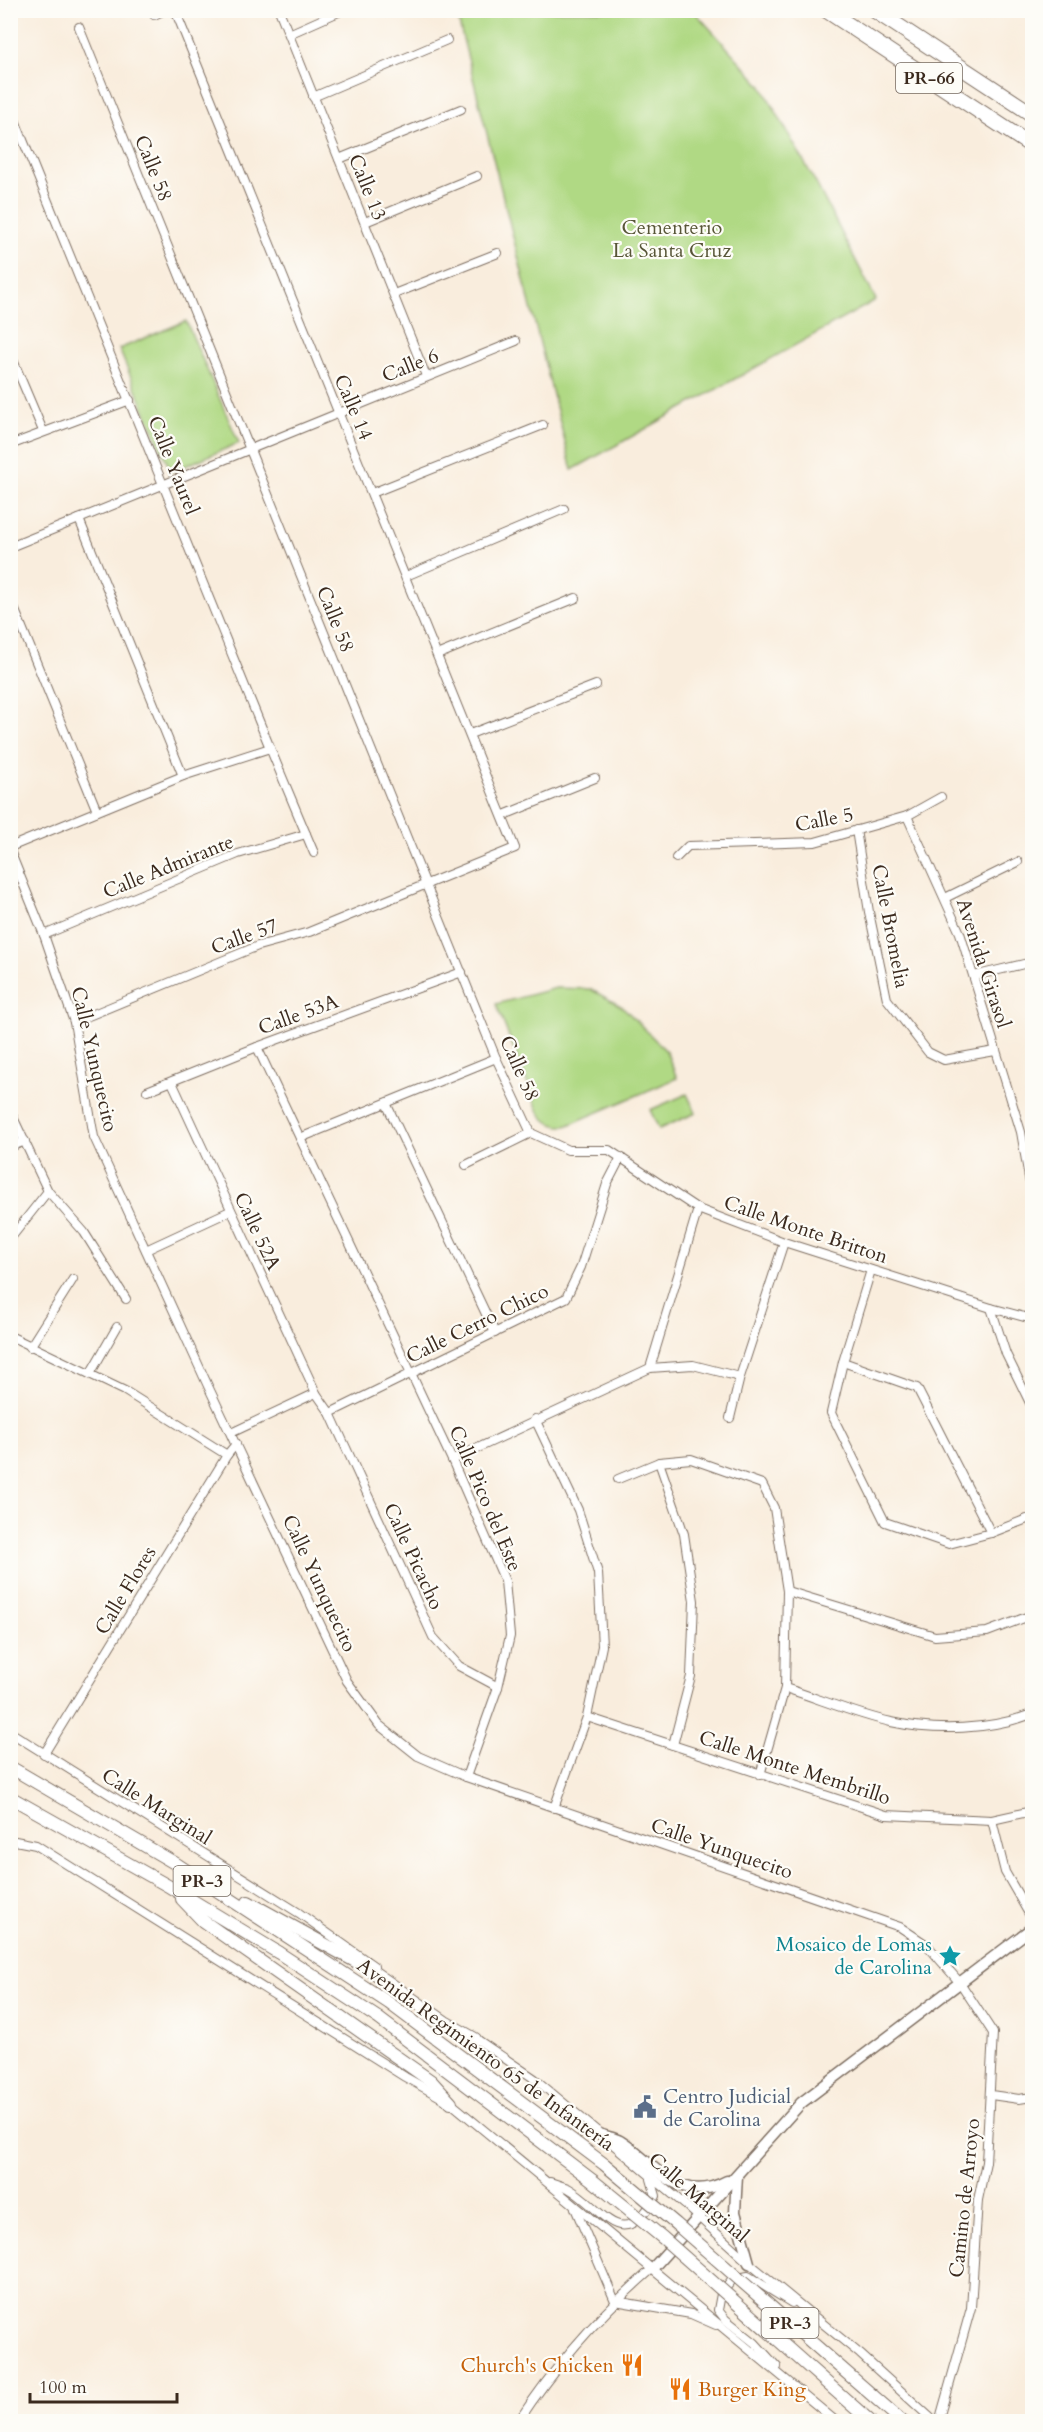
<svg xmlns="http://www.w3.org/2000/svg" width="1043" height="2432" font-family="Cardo,serif">
	<style>
		.green { fill: #b0d984; stroke: #768251; stroke-width: 1.5 }
		.lines { fill: none; stroke-linecap: round; stroke-linejoin: round }
		.street-casing { stroke: #7e6e61; stroke-width: 10 }
		.secondary-casing { stroke: #7e6e61; stroke-width: 13 }
		.primary-casing { stroke: #7e6e61; stroke-width: 14 }
		.highway-casing { stroke: #7e6e61; stroke-width: 17 }
		.street { stroke: #fff; stroke-width: 8 }
		.secondary { stroke: #fff; stroke-width: 10 }
		.primary { stroke: #fff; stroke-width: 12 }
		.highway { stroke: #fff; stroke-width: 15 }
		.primary-bridge-casing { stroke: #7e6e61; stroke-width: 14; stroke-linecap: butt }
		.primary-bridge { stroke: #fff; stroke-width: 12 }
		.labels { text-anchor: middle; stroke-width: 4.5; stroke-linejoin: round; paint-order: stroke }
		.shield { fill: #fdfcf7; stroke: #75695f; stroke-width: 1.5 }
		.shield-label { font-size: 18px; font-weight: bold; fill: #3b2a1e }
		.street-label { font-size: 20px; fill: #3b2a1e; stroke: #fdfcf7 }
		.park-label { font-size: 20px; fill: #585638; stroke: #fdfcf7 }
		.culture-label { font-size: 20px; fill: #0d838f; stroke: #fdfcf7; text-anchor: end }
		.service-label { font-size: 20px; fill: #4e5e75; stroke: #fdfcf7; text-anchor: start }
		.food-label { font-size: 20px; fill: #c56008; stroke: #fdfcf7; text-anchor: end }
	</style>
	<rect width="100%" height="100%" fill="#fdfcf7"/>
	<filter id="ink" filterUnits="userSpaceOnUse"><feTurbulence type="fractalNoise" baseFrequency=".0167" numOctaves="2"/><feDisplacementMap in="SourceGraphic" scale="12" xChannelSelector="R" yChannelSelector="G"/><feConvolveMatrix kernelMatrix="1 2 1 2 8 2 1 2 1" color-interpolation-filters="sRGB"/></filter>
	<filter id="wash" filterUnits="userSpaceOnUse"><feTurbulence type="fractalNoise" baseFrequency=".008" numOctaves="4" result="noise"/><feDisplacementMap in="SourceGraphic" scale="24" xChannelSelector="R" yChannelSelector="G"/><feGaussianBlur stdDeviation="1.35" result="paint"/><feColorMatrix in="noise" values="0 0 0 0 0 0 0 0 0 0 0 0 0 0 0 0 0 1.4 0 .05"/><feComposite in="paint" operator="in"/></filter>
	<g filter="url(#wash)">
		<rect width="100%" height="100%" fill="#f9eddd"/>
		<g class="green">
			<polygon points="456,11 694,11 761,85 816,183 876,300 572,470"/>
			<polygon points="186,321 239,443 171,472 119,349"/>
			<path d="M 556,988 L 590,989 L 623,1007 L 666,1051 L 677,1078 L 566,1126 C 554,1127 544,1121 538,1110 L 496,1004 Z"/>
			<polygon points="687,1094 696,1113 659,1129 650,1110"/>
		</g>
	</g>
	<g filter="url(#ink)">
		<g class="lines">
			<g class="street-casing">
				<g id="street">
					<polyline points="279,10 426,376"/>
					<polyline points="154,15 165,10"/>
					<polyline points="79,27 496,1058 531,1133 568,1150 609,1150 698,1209 784,1242 991,1308 1032,1319"/>
					<polyline points="289,34 343,10"/>
					<polyline points="313,97 447,40"/>
					<polyline points="10,108 270,748 314,853"/>
					<polyline points="339,159 461,109"/>
					<polyline points="365,222 477,176"/>
					<polyline points="394,294 498,253"/>
					<polyline points="10,353 43,431"/>
					<polyline points="10,445 130,400"/>
					<polyline points="372,493 543,425"/>
					<polyline points="79,519 183,776"/>
					<polyline points="10,547 516,341"/>
					<polyline points="406,576 564,509"/>
					<polyline points="10,598 97,811"/>
					<polyline points="437,655 576,598"/>
					<polyline points="470,734 596,685"/>
					<polyline points="504,815 595,778"/>
					<polyline points="907,816 960,933 1021,1132 1032,1195"/>
					<polyline points="856,830 869,912 887,999 928,1052 944,1060 995,1051"/>
					<polyline points="10,847 183,776 270,748"/>
					<polyline points="10,851 44,935 74,1022 94,1137 208,1386 347,1681 379,1725 418,1756 466,1777 900,1927 927,1945 961,1984 993,2033 986,2162 978,2200 971,2308 939,2422"/>
					<polyline points="676,858 688,846 815,842 907,816 941,797"/>
					<polyline points="945,898 1018,862"/>
					<polyline points="44,935 238,854 306,834"/>
					<polyline points="974,976 1032,962"/>
					<polyline points="74,1022 258,946 309,932 515,848 175,10"/>
					<polyline points="257,1047 452,1460 505,1581 510,1636 498,1687 466,1777"/>
					<polyline points="172,1082 316,1393 330,1413 433,1637 459,1666 498,1687"/>
					<polyline points="147,1091 257,1047 462,972"/>
					<polyline points="386,1103 495,1333"/>
					<polyline points="10,1111 48,1191 84,1232 126,1299"/>
					<polyline points="300,1138 496,1058"/>
					<polyline points="10,1147 25,1141"/>
					<polyline points="466,1165 531,1133"/>
					<polyline points="10,1239 48,1191"/>
					<polyline points="146,1250 230,1211"/>
					<polyline points="871,1270 843,1362 831,1413 885,1522 949,1544 991,1533 1027,1519"/>
					<polyline points="991,1308 1006,1354 1032,1407"/>
					<polyline points="10,1336 125,1391 227,1455"/>
					<polyline points="30,1347 73,1279"/>
					<polyline points="843,1362 917,1388 991,1533"/>
					<polyline points="650,1368 698,1209"/>
					<polyline points="90,1374 117,1327"/>
					<polyline points="330,1413 566,1298 581,1267 607,1184 621,1157"/>
					<polyline points="730,1418 740,1377 784,1242"/>
					<polyline points="535,1419 578,1510 598,1573 602,1646 587,1717 554,1808"/>
					<polyline points="231,1433 316,1393"/>
					<polyline points="452,1460 650,1368 693,1365 740,1377"/>
					<polyline points="659,1462 684,1534 694,1601 691,1676 673,1745"/>
					<polyline points="618,1479 659,1462 691,1459 762,1484 774,1508 787,1591 785,1688 760,1775"/>
					<polyline points="787,1591 935,1636 987,1632 1032,1615"/>
					<path d="M 785,1688 C 820,1699 855,1714 891,1722 C 937,1732 989,1730 1032,1714"/>
					<polyline points="587,1717 886,1815 992,1820 1032,1811"/>
					<polyline points="10,1732 299,1913 374,1966"/>
					<polyline points="44,1754 227,1455 236,1444"/>
					<polyline points="992,1820 1005,1872 1032,1919"/>
					<polyline points="10,1840 36,1845 405,2077 451,2103 837,2422"/>
					<polyline points="472,2036 535,2079 690,2209 749,2263 860,2354 935,2422"/>
					<polyline points="991,2095 1019,2099 1032,2097"/>
					<path d="M 550,2182 C 556,2184 562,2186 568,2188 C 604,2208 621,2257 656,2196 L 651,2179"/>
					<polyline points="575,2208 615,2301 691,2314 716,2325"/>
					<polyline points="777,2367 755,2343 726,2320 718,2310 721,2294 733,2279 748,2276 792,2303"/>
					<path d="M 518,2422 C 556,2364 600,2314 652,2269"/>
				</g>
			</g>
			<g class="secondary-casing">
				<g id="secondary">
					<path d="M 602,2135 C 607,2137 614,2138 620,2141 C 655,2163 679,2207 727,2181"/>
					<polyline points="737,2175 735,2212 749,2263"/>
					<polyline points="652,2269 801,2103 1032,1928"/>
				</g>
			</g>
			<g class="primary-casing">
				<g id="primary">
					<polyline points="10,1767 178,1865 389,2003"/>
					<polyline points="10,1797 170,1887 279,1953 378,2018"/>
					<polyline points="182,1899 203,1921 431,2081 451,2103"/>
					<polyline points="248,1902 366,1967 445,2022 475,2039"/>
				</g>
			</g>
			<g class="highway-casing">
				<g id="highway">
					<polyline points="826,10 1032,146"/>
					<polyline points="874,10 1032,114"/>
				</g>
			</g>
			<use href="#street" class="street"/>
			<use href="#secondary" class="secondary"/>
			<use href="#primary" class="primary"/>
			<use href="#highway" class="highway"/>
			<g class="primary-bridge-casing">
				<g id="primary-bridge">
					<polyline points="389,2003 604,2164 676,2224 903,2422"/>
					<polyline points="378,2018 592,2180 663,2238 871,2422"/>
				</g>
			</g>
			<use href="#primary-bridge" class="primary-bridge"/>
		</g>
	</g>
	<defs>
		<g id="sight-bare" transform="scale(1.8)"><path d="M0-6L1.8-2.2L6-1.7L2.9 1.2L3.7 5.4L0 3.3L-3.7 5.4L-2.9 1.2L-6-1.7L-1.8-2.2Z" fill="#0f9aa8" stroke="#fdfcf7" stroke-width="2.5" paint-order="stroke"/></g>
		<g id="civic-bare" transform="scale(1.8)"><path d="M-.6-6.5H3V-4.5H.6V-3L4-1V1h2V6H-6V1h2V-1L-.6-3ZM-1.2 2.5V6h2.4V2.5Z" fill="#5c6f8a" stroke="#fdfcf7" stroke-width="2.5" paint-order="stroke"/></g>
		<g id="restaurant-bare" transform="scale(1.8)"><path d="M-5-6h1v4h1v-4h1v4h1v-4h1v5L-1.5 .5V6h-2V.5L-5-1ZM5-6V6H3V1.5H1.5Q1.5-4 5-6Z" fill="#e8710a" stroke="#fdfcf7" stroke-width="2.5" paint-order="stroke"/></g>
	</defs>
	<g fill-rule="evenodd">
		<use href="#sight-bare" x="950" y="1956"/>
		<use href="#civic-bare" x="645" y="2107"/>
		<use href="#restaurant-bare" x="632" y="2365"/>
		<use href="#restaurant-bare" x="680" y="2389"/>
	</g>
	<g class="labels">
		<g class="shield">
			<rect x="896" y="63" width="66" height="30" rx="4.5"/>
			<rect x="173.5" y="1866" width="57" height="30" rx="4.5"/>
			<rect x="761.5" y="2308" width="57" height="30" rx="4.5"/>
		</g>
		<g class="shield-label">
			<text x="929" y="84">PR-66</text>
			<text x="202" y="1887">PR-3</text>
			<text x="790" y="2329">PR-3</text>
		</g>
		<g class="street-label">
			<text transform="translate(154 168) rotate(68)" y="7">Calle 58</text>
			<text transform="translate(368 187) rotate(68)" y="7">Calle 13</text>
			<text transform="translate(410 365) rotate(-22)" y="7">Calle 6</text>
			<text transform="translate(354 407) rotate(67)" y="7">Calle 14</text>
			<text transform="translate(174 465) rotate(68)" y="7">Calle Yaurel</text>
			<text transform="translate(336 619) rotate(68)" y="7">Calle 58</text>
			<text transform="translate(824 819) rotate(-11)" y="7">Calle 5</text>
			<text transform="translate(168 866) rotate(-22)" y="7">Calle Admirante</text>
			<text transform="translate(891 926) rotate(79)" y="7">Calle Bromelia</text>
			<text transform="translate(244 936) rotate(-20)" y="7">Calle 57</text>
			<text transform="translate(984 963) rotate(72)" y="7">Avenida Girasol</text>
			<text transform="translate(298 1014) rotate(-20)" y="7">Calle 53A</text>
			<text transform="translate(95 1059) rotate(77)" y="7">Calle Yunquecito</text>
			<text transform="translate(520 1068) rotate(66)" y="7">Calle 58</text>
			<text transform="translate(806 1229) rotate(19)" y="7">Calle Monte Britton</text>
			<text transform="translate(258 1231) rotate(65)" y="7">Calle 52A</text>
			<text transform="translate(477 1323) rotate(-26)" y="7">Calle Cerro Chico</text>
			<text transform="translate(486 1498) rotate(67)" y="7">Calle Pico del Este</text>
			<text transform="translate(414 1556) rotate(65)" y="7">Calle Picacho</text>
			<text transform="translate(320 1583) rotate(65)" y="7">Calle Yunquecito</text>
			<text transform="translate(125 1590) rotate(-59)" y="7">Calle Flores</text>
			<text transform="translate(795 1767) rotate(18)" y="7">Calle Monte Membrillo</text>
			<text transform="translate(157 1806) rotate(32)" y="7">Calle Marginal</text>
			<text transform="translate(722 1848) rotate(19)" y="7">Calle Yunquecito</text>
			<text transform="translate(486 2054) rotate(36)" y="7">Avenida Regimiento 65 de Infantería</text>
			<text transform="translate(699 2197) rotate(41)" y="7">Calle Marginal</text>
			<text transform="translate(964 2198) rotate(-84)" y="7">Camino de Arroyo</text>
		</g>
		<g class="park-label">
			<text x="672" y="234">Cementerio<tspan x="672" dy="23">La Santa Cruz</tspan></text>
		</g>
		<g class="culture-label">
			<text x="932" y="1951">Mosaico de Lomas<tspan x="932" dy="23">de Carolina</tspan></text>
		</g>
		<g class="service-label">
			<text x="663" y="2103">Centro Judicial<tspan x="663" dy="23">de Carolina</tspan></text>
		</g>
		<g class="food-label">
			<text x="614" y="2372">Church's Chicken</text>
			<text x="698" y="2396" text-anchor="start">Burger King</text>
		</g>
	</g>
	<rect width="1043" height="2432" fill="none" stroke="#fdfcf7" stroke-width="36"/>
	<path d="M30 2393v9h147v-9" fill="none" stroke="#3b2a1e" stroke-width="3"/>
	<text x="39" y="2393" font-size="18" fill="#3b2a1e" stroke="#fdfcf7" stroke-width="4.5" paint-order="stroke">100 m</text>
</svg>
